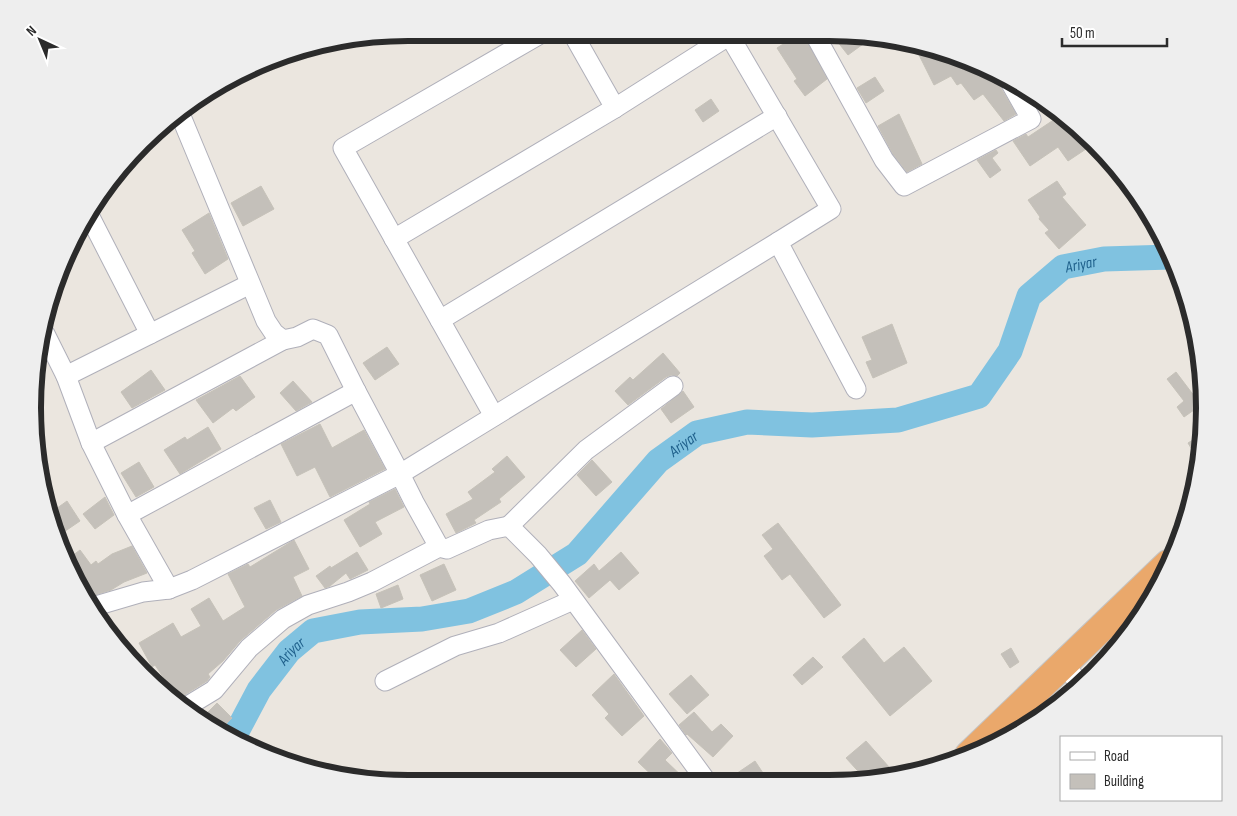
<svg xmlns="http://www.w3.org/2000/svg" width="1237" height="816" font-family="'Sofia Sans Condensed',sans-serif">
	<style>
		.lines { fill: none; stroke-linecap: round; stroke-linejoin: round }
		.river { stroke: #80c2e0; stroke-width: 25 }
		.building { fill: #c4c0ba; stroke: #c6c2b9 }
		.minor-casing { stroke: #b0b0ba; stroke-width: 21 }
		.highway-casing { stroke: #c4c4c4; stroke-width: 30 }
		.minor { stroke: #fff; stroke-width: 19 }
		.highway { stroke: #eaa86b; stroke-width: 28 }
		.labels { text-anchor: middle; stroke-width: 4; stroke-linejoin: round; paint-order: stroke }
		.water-label { font-size: 16px; font-style: italic; fill: #1f618c; stroke: #fff }
		.rim { fill: none; stroke: #2b2b2b; stroke-width: 6 }
	</style>
	<rect width="100%" height="100%" fill="#ebe6df"/>
	<g class="lines">
		<path class="river" id="s1" d="M 233,739 L 259,690 L 289,651 L 313,631 L 360,622 L 422,619 L 469,611 L 516,592 L 577,554 L 658,461 L 697,433 L 747,422 L 812,425 L 898,420 L 979,396 L 1010,351 L 1029,296 L 1063,267 L 1104,259 L 1171,257"/>
	</g>
	<g class="building">
		<polygon points="797,35 804,35 827,79 805,96 794,81 797,79 777,48"/>
		<polygon points="828,35 834,35 874,36 848,55 833,36 830,38"/>
		<polygon points="915,47 995,71 999,74 998,79 999,85 1016,114 1004,121 983,94 974,100 961,83 957,85 951,76 934,85"/>
		<polygon points="875,77 884,91 866,103 857,88"/>
		<polygon points="711,99 719,111 703,122 695,110"/>
		<polygon points="899,114 922,164 907,172 893,154 878,126"/>
		<polygon points="1061,115 1074,124 1089,147 1068,161 1058,147 1030,166 1013,141 1026,134 1028,137"/>
		<polygon points="996,150 998,153 992,158 1001,170 990,178 977,160"/>
		<polygon points="1057,181 1066,194 1062,197 1086,225 1059,249 1045,233 1049,230 1039,219 1040,217 1028,200"/>
		<polygon points="261,186 274,209 243,226 231,203"/>
		<polygon points="209,213 228,259 205,274 192,253 195,251 182,230"/>
		<polygon points="892,324 907,363 873,378 866,362 872,360 862,337"/>
		<polygon points="387,347 399,364 375,380 363,363"/>
		<polygon points="663,353 680,373 677,376 671,375 666,377 628,405 615,391 630,377 633,380"/>
		<polygon points="151,370 165,390 132,408 121,392"/>
		<polygon points="1176,372 1201,405 1184,417 1177,407 1184,401 1167,379"/>
		<polygon points="240,376 255,397 236,411 233,408 213,423 196,400"/>
		<polygon points="293,381 312,402 296,411 280,393"/>
		<polygon points="683,391 694,407 671,423 661,409"/>
		<polygon points="320,424 332,448 364,430 385,469 330,497 315,467 297,476 281,444"/>
		<polygon points="208,427 221,449 180,474 164,450 185,437 187,440"/>
		<polygon points="1202,434 1201,457 1200,463 1188,443"/>
		<polygon points="507,456 525,477 499,499 501,502 474,520 476,523 456,533 446,514 473,499 468,492 495,472 492,469"/>
		<polygon points="592,460 612,482 596,496 577,475"/>
		<polygon points="139,462 154,487 136,497 121,473"/>
		<polygon points="395,489 404,507 375,522 382,534 360,547 344,520 370,504 369,502"/>
		<polygon points="105,497 114,515 95,529 83,514"/>
		<polygon points="270,500 281,522 266,529 254,508"/>
		<polygon points="67,501 80,521 58,536 49,514"/>
		<polygon points="778,523 841,605 824,618 790,574 782,580 764,556 773,549 762,535"/>
		<polygon points="294,540 309,569 293,577 302,596 276,610 240,641 223,661 208,674 210,677 207,681 178,699 155,665 152,667 139,643 173,623 181,637 201,626 191,609 209,598 223,621 245,607 228,574 248,564 250,567"/>
		<polygon points="132,546 147,573 124,582 111,590 85,598 68,559 80,550 91,565 96,561 98,564 112,554"/>
		<polygon points="357,552 368,570 350,579 346,573 330,586 325,588 316,576 330,566 331,568"/>
		<polygon points="621,552 639,573 619,590 610,580 589,598 575,581 594,564 599,571"/>
		<polygon points="444,564 456,590 432,601 420,575"/>
		<polygon points="398,585 403,599 381,608 376,594"/>
		<polygon points="582,630 596,649 576,667 560,650"/>
		<polygon points="864,638 884,663 904,647 932,681 890,716 842,657"/>
		<polygon points="1011,648 1019,662 1010,668 1001,654"/>
		<polygon points="813,657 823,667 802,685 793,675"/>
		<polygon points="614,674 644,716 622,736 605,718 609,714 592,695"/>
		<polygon points="691,675 709,695 687,714 669,694"/>
		<polygon points="217,703 232,718 220,730 202,718"/>
		<polygon points="694,712 712,732 721,724 733,736 713,757 687,734 686,735 679,725"/>
		<polygon points="660,739 672,753 665,760 688,782 659,782 638,762"/>
		<polygon points="866,741 897,776 867,781 846,758"/>
		<polygon points="755,761 769,782 724,782"/>
	</g>
	<g class="lines">
		<g class="minor-casing">
			<g id="minor">
				<polyline points="573,34 615,108 730,35"/>
				<polyline points="729,35 831,209 778,242 856,389"/>
				<polyline points="815,35 884,160 904,186 1031,119 1009,80"/>
				<polyline points="180,114 266,321 274,333 283,340 297,337 313,329 328,335 356,391 400,474 778,242"/>
				<polyline points="89,215 150,334"/>
				<polyline points="394,239 615,108"/>
				<polyline points="440,320 777,116"/>
				<polyline points="45,334 66,376"/>
				<polyline points="494,416 343,148 542,33"/>
				<polyline points="91,443 283,340"/>
				<polyline points="127,515 356,391"/>
				<polyline points="509,526 586,450 673,386"/>
				<polyline points="169,589 127,515 91,443 66,376 250,284"/>
				<polyline points="92,607 143,592 169,589 192,580 400,474 414,502 439,547 447,549 489,530 509,526 538,555 562,584 707,782"/>
				<polyline points="1073,675 1079,686"/>
				<polyline points="385,681 455,646 499,633 573,600"/>
				<polyline points="186,707 214,690 249,648 283,619 308,605 348,592 372,582 439,547"/>
			</g>
		</g>
		<g class="highway-casing">
			<polyline id="highway" points="969,755 1168,564"/>
		</g>
		<use href="#minor" class="minor"/>
		<use href="#highway" class="highway"/>
	</g>
	<g class="labels">
		<g class="water-label">
			<text dy="6" stroke="none"><textPath href="#s1" startOffset="1050">Ariyar</textPath></text>
			<text dy="6" stroke="none"><textPath href="#s1" startOffset="570">Ariyar</textPath></text>
			<text dy="6" stroke="none"><textPath href="#s1" startOffset="106">Ariyar</textPath></text>
		</g>
	</g>
	<path d="M0 0H1237V816H0ZM408 41H829A367 367 0 0 1 1196 408V408A367 367 0 0 1 829 775H408A367 367 0 0 1 41 408V408A367 367 0 0 1 408 41Z" fill="#eee" fill-rule="evenodd"/>
	<path class="rim" d="M408 41H829A367 367 0 0 1 1196 408V408A367 367 0 0 1 829 775H408A367 367 0 0 1 41 408V408A367 367 0 0 1 408 41Z"/>
	<rect x="1060" y="736" width="162" height="65" fill="#ffffff" stroke="#aaaaaa"/>
	<rect x="1070" y="752" width="25" height="8" fill="#ffffff" stroke="#aaaaaa"/>
	<text x="1104" y="761" font-size="15" fill="#2b2b2b">Road</text>
	<rect x="1070" y="774" width="25" height="15" fill="#c4c0ba" stroke="#aaaaaa"/>
	<text x="1104" y="786" font-size="15" fill="#2b2b2b">Building</text>
	<g transform="translate(40 40) rotate(316)" stroke="#ffffff" stroke-width="4" paint-order="stroke">
	<path d="M0-4L9 19L0 12L-9 19Z" fill="#2b2b2b"/>
	<text y="-8" font-size="14" font-weight="bold" text-anchor="middle" fill="#2b2b2b">N</text>
	</g>
	<path d="M1062 38v8h105v-8" fill="none" stroke="#2b2b2b" stroke-width="2.5"/>
	<text x="1070" y="38" font-size="15" fill="#2b2b2b" stroke="#ffffff" stroke-width="4" paint-order="stroke">50 m</text>
</svg>
